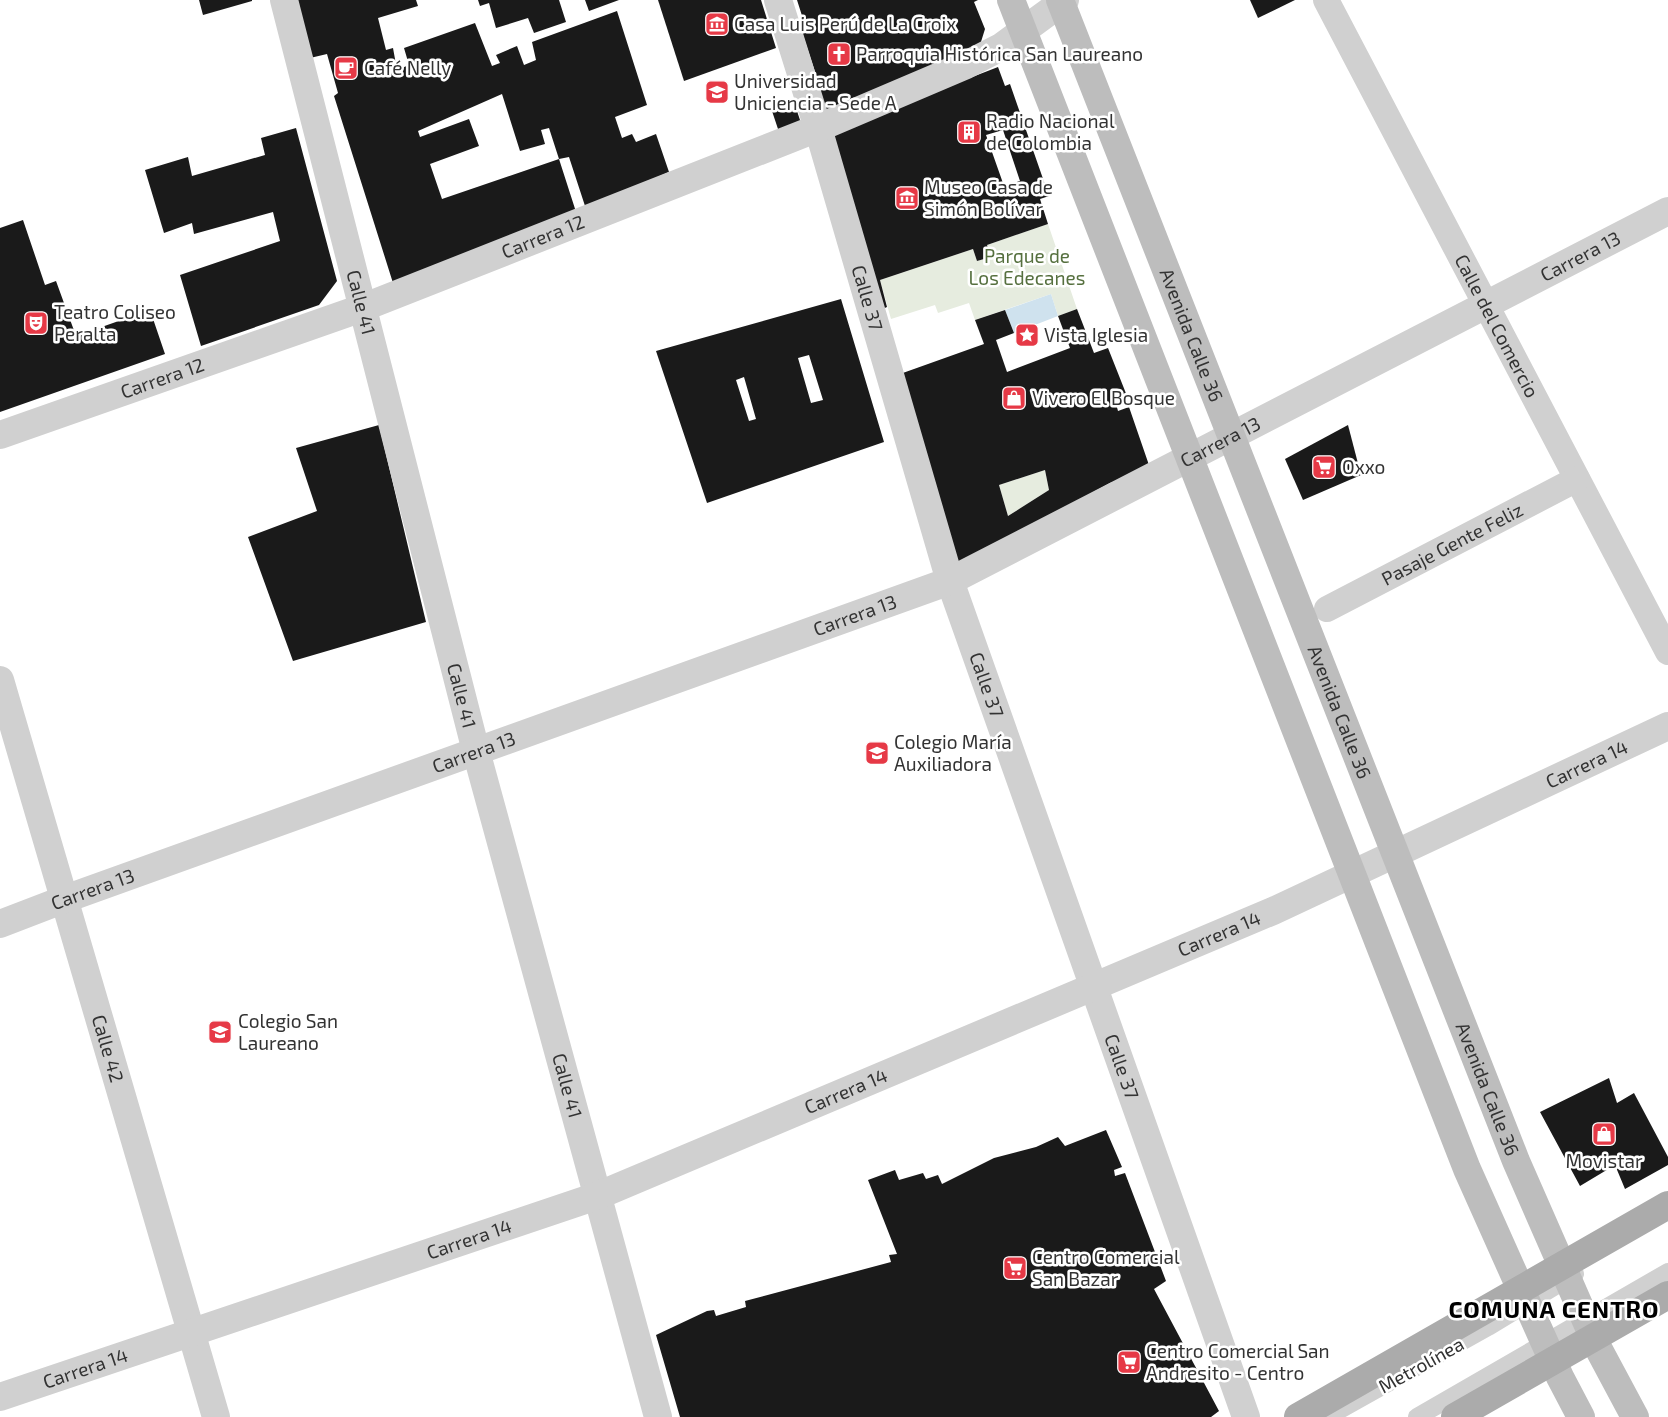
<svg xmlns="http://www.w3.org/2000/svg" width="1668" height="1417" font-family="'Exo 2',sans-serif">
	<style>
		.green { fill: #e6ecdf }
		.water { fill: #cfe2ee }
		.building { fill: #1a1a1a; fill-rule: evenodd }
		.lines { fill: none; stroke-linecap: round; stroke-linejoin: round }
		.service { stroke: #d0d0d0; stroke-width: 18 }
		.pedestrian { stroke: #d0d0d0; stroke-width: 26 }
		.minor { stroke: #d0d0d0; stroke-width: 28 }
		.secondary { stroke: #bdbdbd; stroke-width: 28 }
		.primary { stroke: #ababab; stroke-width: 28 }
		.labels { text-anchor: middle; stroke-width: 5; stroke-linejoin: round; paint-order: stroke }
		.poi-label { font-size: 19px; fill: #333; stroke: #fff; text-anchor: start }
		.street-label { font-size: 19px; fill: #333; stroke: #fff }
		.park-label { font-size: 19px; fill: #56703f; stroke: #fff }
		.district-label { font-size: 24px; font-weight: bold; letter-spacing: 1px; fill: #000; stroke: #fff }
	</style>
	<rect width="100%" height="100%" fill="#fff"/>
	<g class="green">
		<polygon points="1048,224 1077,309 1058,316 1051,294 975,320 969,303 938,313 935,305 891,319 880,280 973,249 977,261 990,257 987,245"/>
		<polygon points="1045,470 1049,490 1008,516 999,485"/>
	</g>
	<polygon class="water" points="1051,294 1058,316 1014,333 1005,310"/>
	<g class="building">
		<polygon points="199,0 252,0 252,1 203,15"/>
		<path d="M 297,0 L 416,0 L 418,6 L 378,18 L 386,50 L 393,48 L 397,70 L 409,65 L 404,48 L 475,23 L 492,66 L 500,63 L 496,55 L 517,46 L 524,65 L 536,60 L 532,42 L 617,11 L 647,105 L 615,117 L 622,138 L 632,134 L 636,142 L 656,134 L 669,172 L 586,209 L 569,157 L 559,159 L 577,215 L 393,283 L 334,96 L 338,93 L 327,54 L 310,58 ZM 502,94 L 520,151 L 545,144 L 541,130 L 549,128 L 559,159 L 442,199 L 430,164 L 479,146 L 469,119 L 420,137 L 418,131 Z"/>
		<polygon points="478,0 559,0 566,22 534,33 528,18 496,28 489,3 480,6"/>
		<polygon points="585,0 619,0 589,11"/>
		<polygon points="658,0 761,0 776,48 684,81"/>
		<polygon points="797,0 978,0 974,2 985,29 980,45 825,119 814,89 820,87 800,26 804,22"/>
		<polygon points="1250,0 1295,0 1258,18"/>
		<path d="M 998,67 L 1005,86 L 1010,84 L 1049,196 L 1040,199 L 1048,224 L 987,245 L 991,257 L 977,261 L 973,249 L 880,280 L 887,307 L 876,312 L 830,137 L 931,93 ZM 1003,130 L 1020,181 L 1004,186 L 986,135 Z"/>
		<polygon points="794,102 801,123 779,132 772,111"/>
		<polygon points="296,128 337,281 319,305 201,346 180,275 280,241 273,212 194,234 192,223 164,233 145,170 188,157 192,176 265,155 261,138"/>
		<polygon points="23,220 45,285 56,281 76,336 150,310 165,354 0,412 0,228"/>
		<path d="M 841,299 L 884,442 L 707,503 L 656,351 ZM 809,355 L 823,400 L 811,403 L 798,358 ZM 744,377 L 756,419 L 749,421 L 736,380 Z"/>
		<path d="M 1077,309 L 1094,353 L 1108,348 L 1127,396 L 1115,400 L 1118,411 L 1129,407 L 1150,468 L 1110,483 L 955,568 L 900,374 L 984,344 L 975,320 L 1005,310 L 1014,333 L 996,340 L 1007,372 L 1070,348 L 1058,316 ZM 1045,470 L 1049,490 L 1008,516 L 999,485 Z"/>
		<polygon points="379,425 426,622 293,661 248,537 317,511 296,448"/>
		<polygon points="1348,425 1361,475 1303,500 1285,459"/>
		<polygon points="1609,1078 1617,1103 1634,1093 1668,1157 1668,1165 1625,1189 1615,1165 1580,1186 1540,1112"/>
		<polygon points="1106,1130 1122,1167 1114,1170 1115,1176 1125,1173 1166,1281 1154,1289 1219,1411 1211,1417 680,1417 656,1335 707,1311 714,1310 716,1316 746,1307 745,1301 891,1262 889,1255 897,1254 868,1180 895,1170 899,1180 923,1173 926,1179 938,1175 942,1184 994,1158 1036,1147 1058,1137 1065,1146"/>
	</g>
	<g class="lines">
		<g class="service">
			<polyline points="1327,1417 1488,1327 1575,1274"/>
			<polyline points="1417,1417 1668,1272"/>
		</g>
		<g class="pedestrian">
			<path id="s1" d="M 1326,0 L 1668,652"/>
			<path id="s2" d="M 1327,609 L 1577,479"/>
		</g>
		<g class="minor">
			<path id="s3" d="M 284,0 L 476,751 L 658,1417"/>
			<path id="s4" d="M 778,0 L 818,128 L 950,581 L 1246,1417"/>
			<path id="s5" d="M 0,435 L 362,308 L 818,128 L 966,65 L 1001,47 L 1065,0"/>
			<path id="s6" d="M 0,680 L 216,1417"/>
			<path id="s7" d="M 0,924 L 65,899 L 950,581 L 1668,211"/>
			<path id="s8" d="M 0,1397 L 597,1196 L 1273,911 L 1668,726"/>
		</g>
		<g class="secondary">
			<polyline points="1011,0 1467,1169 1560,1377 1581,1417"/>
			<path id="s9" d="M 1060,0 L 1516,1161 L 1597,1346 L 1635,1417"/>
		</g>
		<g class="primary">
			<polyline points="1298,1417 1668,1205"/>
			<polyline points="1455,1417 1668,1295"/>
		</g>
	</g>
	<defs>
		<g id="museum-square" transform="scale(1.25)"><rect x="-9" y="-9" width="18" height="18" rx="4" fill="#e63946" stroke="#fff"/><path d="M0-6L6-3V-2H-6V-3ZM-5-1h2V3h-2ZM-1-1h2V3h-2ZM3-1h2V3H3ZM-6 4H6V6H-6Z" fill="#fff"/></g>
		<g id="church-square" transform="scale(1.25)"><rect x="-9" y="-9" width="18" height="18" rx="4" fill="#e63946" stroke="#fff"/><path d="M-1.2-6h2.4v3.5h3.3v2.4h-3.3V6h-2.4V-.1h-3.3v-2.4h3.3Z" fill="#fff"/></g>
		<g id="cafe-square" transform="scale(1.25)"><rect x="-9" y="-9" width="18" height="18" rx="4" fill="#e63946" stroke="#fff"/><path d="M-5.5-4.5H6V0H3Q3 3.5 0 3.5H-2.5Q-5.5 3.5-5.5 0ZM3-3.2v2h1.7v-2ZM-6 4.5H4V6H-6Z" fill="#fff"/></g>
		<g id="university-square" transform="scale(1.25)"><rect x="-9" y="-9" width="18" height="18" rx="4" fill="#e63946" stroke="#fff"/><path d="M0-5L7-2L0 1L-7-2ZM-4 1L0 2.5L4 1V4Q0 6-4 4Z" fill="#fff"/></g>
		<g id="building-square" transform="scale(1.25)"><rect x="-9" y="-9" width="18" height="18" rx="4" fill="#e63946" stroke="#fff"/><path d="M-4-6H4V6H1V3H-1V6H-4ZM-2.5-4.3h1.7v1.8h-1.7ZM.8-4.3h1.7v1.8H.8ZM-2.5-1h1.7V.8h-1.7ZM.8-1h1.7V.8H.8Z" fill="#fff"/></g>
		<g id="theatre-square" transform="scale(1.25)"><rect x="-9" y="-9" width="18" height="18" rx="4" fill="#e63946" stroke="#fff"/><path d="M-5-5.5Q0-4 5-5.5V0Q5 5 0 6Q-5 5-5 0ZM-3.3-2.5H-1v1.5H-3.3ZM1-2.5H3.3v1.5H1ZM-2.8 1Q0 5.5 2.8 1Z" fill="#fff"/></g>
		<g id="sight-square" transform="scale(1.25)"><rect x="-9" y="-9" width="18" height="18" rx="4" fill="#e63946" stroke="#fff"/><path d="M0-6L1.8-2.2L6-1.7L2.9 1.2L3.7 5.4L0 3.3L-3.7 5.4L-2.9 1.2L-6-1.7L-1.8-2.2Z" fill="#fff"/></g>
		<g id="shop-square" transform="scale(1.25)"><rect x="-9" y="-9" width="18" height="18" rx="4" fill="#e63946" stroke="#fff"/><path d="M-5-2.5h2.3a2.7 3.5 0 0 1 5.4 0H5L5.5 6h-11ZM-1.5-2.5h3a1.5 2.3 0 0 0-3 0Z" fill="#fff"/></g>
		<g id="supermarket-square" transform="scale(1.25)"><rect x="-9" y="-9" width="18" height="18" rx="4" fill="#e63946" stroke="#fff"/><path d="M-6-5.5h2.5l.6 2H6L4.5 2H-2.5L-4.4-4H-6ZM-1.5 3.2a1.3 1.3 0 1 0 .1 0ZM3 3.2a1.3 1.3 0 1 0 .1 0Z" fill="#fff"/></g>
		<g id="school-square" transform="scale(1.25)"><rect x="-9" y="-9" width="18" height="18" rx="4" fill="#e63946" stroke="#fff"/><path d="M0-5L7-2L0 1L-7-2ZM-4 1L0 2.5L4 1V4Q0 6-4 4Z" fill="#fff"/></g>
	</defs>
	<g fill-rule="evenodd">
		<use href="#museum-square" x="717" y="24"/>
		<use href="#church-square" x="839" y="54"/>
		<use href="#cafe-square" x="346" y="68"/>
		<use href="#university-square" x="717" y="92"/>
		<use href="#building-square" x="969" y="132"/>
		<use href="#museum-square" x="907" y="198"/>
		<use href="#theatre-square" x="36" y="323"/>
		<use href="#sight-square" x="1027" y="335"/>
		<use href="#shop-square" x="1014" y="398"/>
		<use href="#supermarket-square" x="1324" y="467"/>
		<use href="#school-square" x="877" y="753"/>
		<use href="#school-square" x="220" y="1032"/>
		<use href="#shop-square" x="1604" y="1134"/>
		<use href="#supermarket-square" x="1015" y="1268"/>
		<use href="#supermarket-square" x="1129" y="1362"/>
	</g>
	<g class="labels">
		<g class="poi-label">
			<text x="734" y="31">Casa Luis Perú de La Croix</text>
			<text x="856" y="61">Parroquia Histórica San Laureano</text>
			<text x="364" y="75">Café Nelly</text>
			<text x="734" y="88">Universidad<tspan x="734" dy="22">Uniciencia - Sede A</tspan></text>
			<text x="986" y="128">Radio Nacional<tspan x="986" dy="22">de Colombia</tspan></text>
			<text x="924" y="194">Museo Casa de<tspan x="924" dy="22">Simón Bolívar</tspan></text>
			<text x="54" y="319">Teatro Coliseo<tspan x="54" dy="22">Peralta</tspan></text>
			<text x="1044" y="342">Vista Iglesia</text>
			<text x="1032" y="405">Vivero El Bosque</text>
			<text x="1342" y="474">Oxxo</text>
			<text x="894" y="749">Colegio María<tspan x="894" dy="22">Auxiliadora</tspan></text>
			<text x="238" y="1028">Colegio San<tspan x="238" dy="22">Laureano</tspan></text>
			<text x="1604" y="1168" text-anchor="middle">Movistar</text>
			<text x="1032" y="1264">Centro Comercial<tspan x="1032" dy="22">San Bazar</tspan></text>
			<text x="1146" y="1358">Centro Comercial San<tspan x="1146" dy="22">Andresito - Centro</tspan></text>
		</g>
		<g class="street-label">
			<text dy="7" stroke="none"><textPath href="#s5" startOffset="578">Carrera 12</textPath></text>
			<text dy="7" stroke="none"><textPath href="#s7" startOffset="1719">Carrera 13</textPath></text>
			<text dy="7" stroke="none"><textPath href="#s4" startOffset="311">Calle 37</textPath></text>
			<text dy="7" stroke="none"><textPath href="#s3" startOffset="312">Calle 41</textPath></text>
			<text dy="7" stroke="none"><textPath href="#s1" startOffset="368">Calle del Comercio</textPath></text>
			<text dy="7" stroke="none"><textPath href="#s9" startOffset="360">Avenida Calle 36</textPath></text>
			<text dy="7" stroke="none"><textPath href="#s5" startOffset="172">Carrera 12</textPath></text>
			<text dy="7" stroke="none"><textPath href="#s7" startOffset="1314">Carrera 13</textPath></text>
			<text dy="7" stroke="none"><textPath href="#s2" startOffset="141">Pasaje Gente Feliz</textPath></text>
			<text dy="7" stroke="none"><textPath href="#s7" startOffset="909">Carrera 13</textPath></text>
			<text dy="7" stroke="none"><textPath href="#s4" startOffset="716">Calle 37</textPath></text>
			<text dy="7" stroke="none"><textPath href="#s3" startOffset="718">Calle 41</textPath></text>
			<text dy="7" stroke="none"><textPath href="#s9" startOffset="765">Avenida Calle 36</textPath></text>
			<text dy="7" stroke="none"><textPath href="#s7" startOffset="504">Carrera 13</textPath></text>
			<text dy="7" stroke="none"><textPath href="#s8" startOffset="1710">Carrera 14</textPath></text>
			<text dy="7" stroke="none"><textPath href="#s7" startOffset="99">Carrera 13</textPath></text>
			<text dy="7" stroke="none"><textPath href="#s8" startOffset="1305">Carrera 14</textPath></text>
			<text dy="7" stroke="none"><textPath href="#s6" startOffset="384">Calle 42</textPath></text>
			<text dy="7" stroke="none"><textPath href="#s4" startOffset="1121">Calle 37</textPath></text>
			<text dy="7" stroke="none"><textPath href="#s3" startOffset="1122">Calle 41</textPath></text>
			<text dy="7" stroke="none"><textPath href="#s9" startOffset="1170">Avenida Calle 36</textPath></text>
			<text dy="7" stroke="none"><textPath href="#s8" startOffset="900">Carrera 14</textPath></text>
			<text dy="7" stroke="none"><textPath href="#s8" startOffset="495">Carrera 14</textPath></text>
			<text transform="translate(1421 1365) rotate(-29)" y="7">Metrolínea</text>
			<text dy="7" stroke="none"><textPath href="#s8" startOffset="90">Carrera 14</textPath></text>
		</g>
		<g class="park-label">
			<text x="1027" y="263">Parque de<tspan x="1027" dy="22">Los Edecanes</tspan></text>
		</g>
		<g class="district-label">
			<text x="1554" y="1318">COMUNA CENTRO</text>
		</g>
	</g>
</svg>
